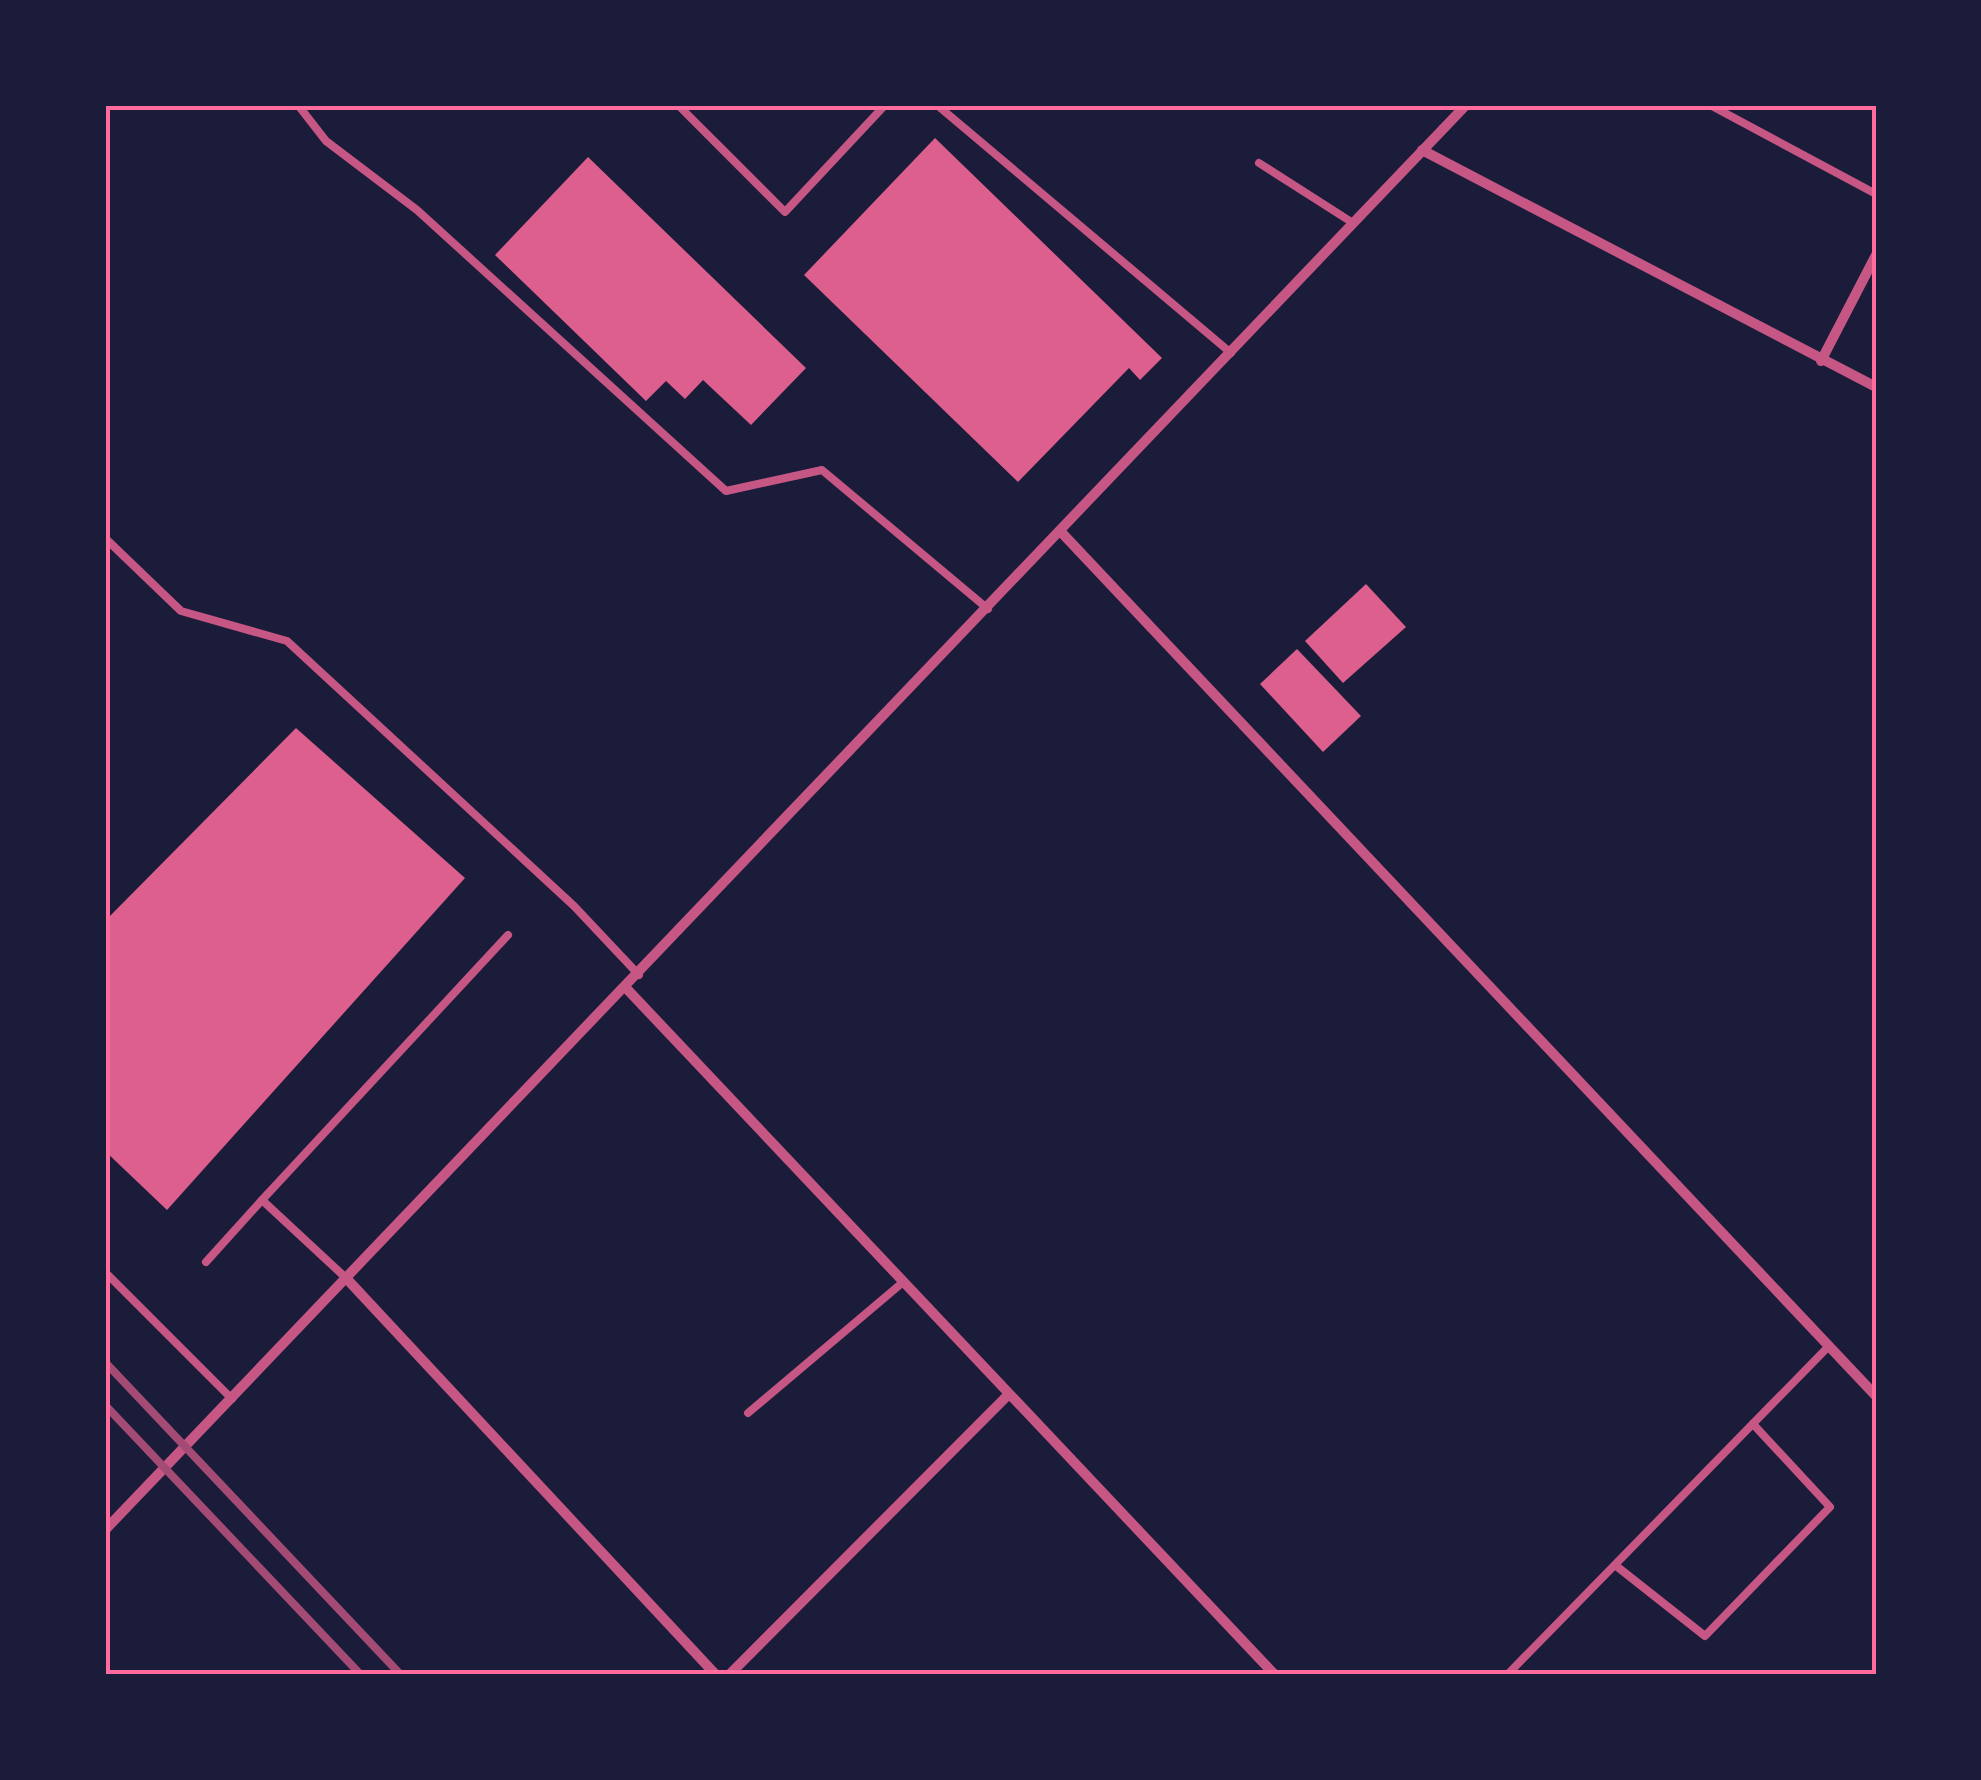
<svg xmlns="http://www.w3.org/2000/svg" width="1981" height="1780" font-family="Montserrat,sans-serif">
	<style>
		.building { fill: #dd5f8e }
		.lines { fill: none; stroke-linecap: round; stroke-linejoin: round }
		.service { stroke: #c65784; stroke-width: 8 }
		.minor { stroke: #c65784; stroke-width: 10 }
		.rail { stroke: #a44b75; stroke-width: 8 }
		.neatline { fill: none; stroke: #ff6b9d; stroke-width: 4 }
	</style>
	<rect width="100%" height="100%" fill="#1b1b3a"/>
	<g class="building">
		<polygon points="935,138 1162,358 1140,380 1129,368 1018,482 804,275"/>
		<polygon points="588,157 806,368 751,425 703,380 685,399 666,381 646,401 495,255"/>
		<polygon points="1366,584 1406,627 1343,683 1305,641"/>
		<polygon points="1297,649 1361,716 1323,752 1260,684"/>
		<polygon points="296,728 465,878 167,1210 105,1151 105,921"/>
	</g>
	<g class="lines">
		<g class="service">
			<polyline points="298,105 326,141 417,210 726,491 822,470 988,609"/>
			<polyline points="678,105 785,212 885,105"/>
			<polyline points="937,105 1231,353"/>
			<polyline points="1710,105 1876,194"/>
			<polyline points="1259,163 1353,223"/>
			<polyline points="105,538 181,611 287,641 574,906 639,975"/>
			<polyline points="206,1262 262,1200"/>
			<polyline points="105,1272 232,1399"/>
			<polyline points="346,1278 262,1200 508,935"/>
			<polyline points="748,1413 902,1283"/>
			<polyline points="1615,1565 1705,1636 1830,1507 1753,1424"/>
			<polyline points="1507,1675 1829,1346"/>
		</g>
		<g class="minor">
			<polyline points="1422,150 1876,387"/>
			<polyline points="1821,361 1876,255"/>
			<polyline points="1062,533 1876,1396"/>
			<polyline points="626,988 1275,1675"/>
			<polyline points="346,1278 716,1675"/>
			<polyline points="105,1530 1466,105"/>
			<polyline points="729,1675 1008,1395"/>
		</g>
		<g class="rail">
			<polyline points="105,1362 401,1675"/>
			<polyline points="105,1405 361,1675"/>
		</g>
	</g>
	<rect width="1981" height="1780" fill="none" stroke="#1b1b3a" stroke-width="215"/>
	<rect x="108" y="108" width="1766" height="1564" class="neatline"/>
</svg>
